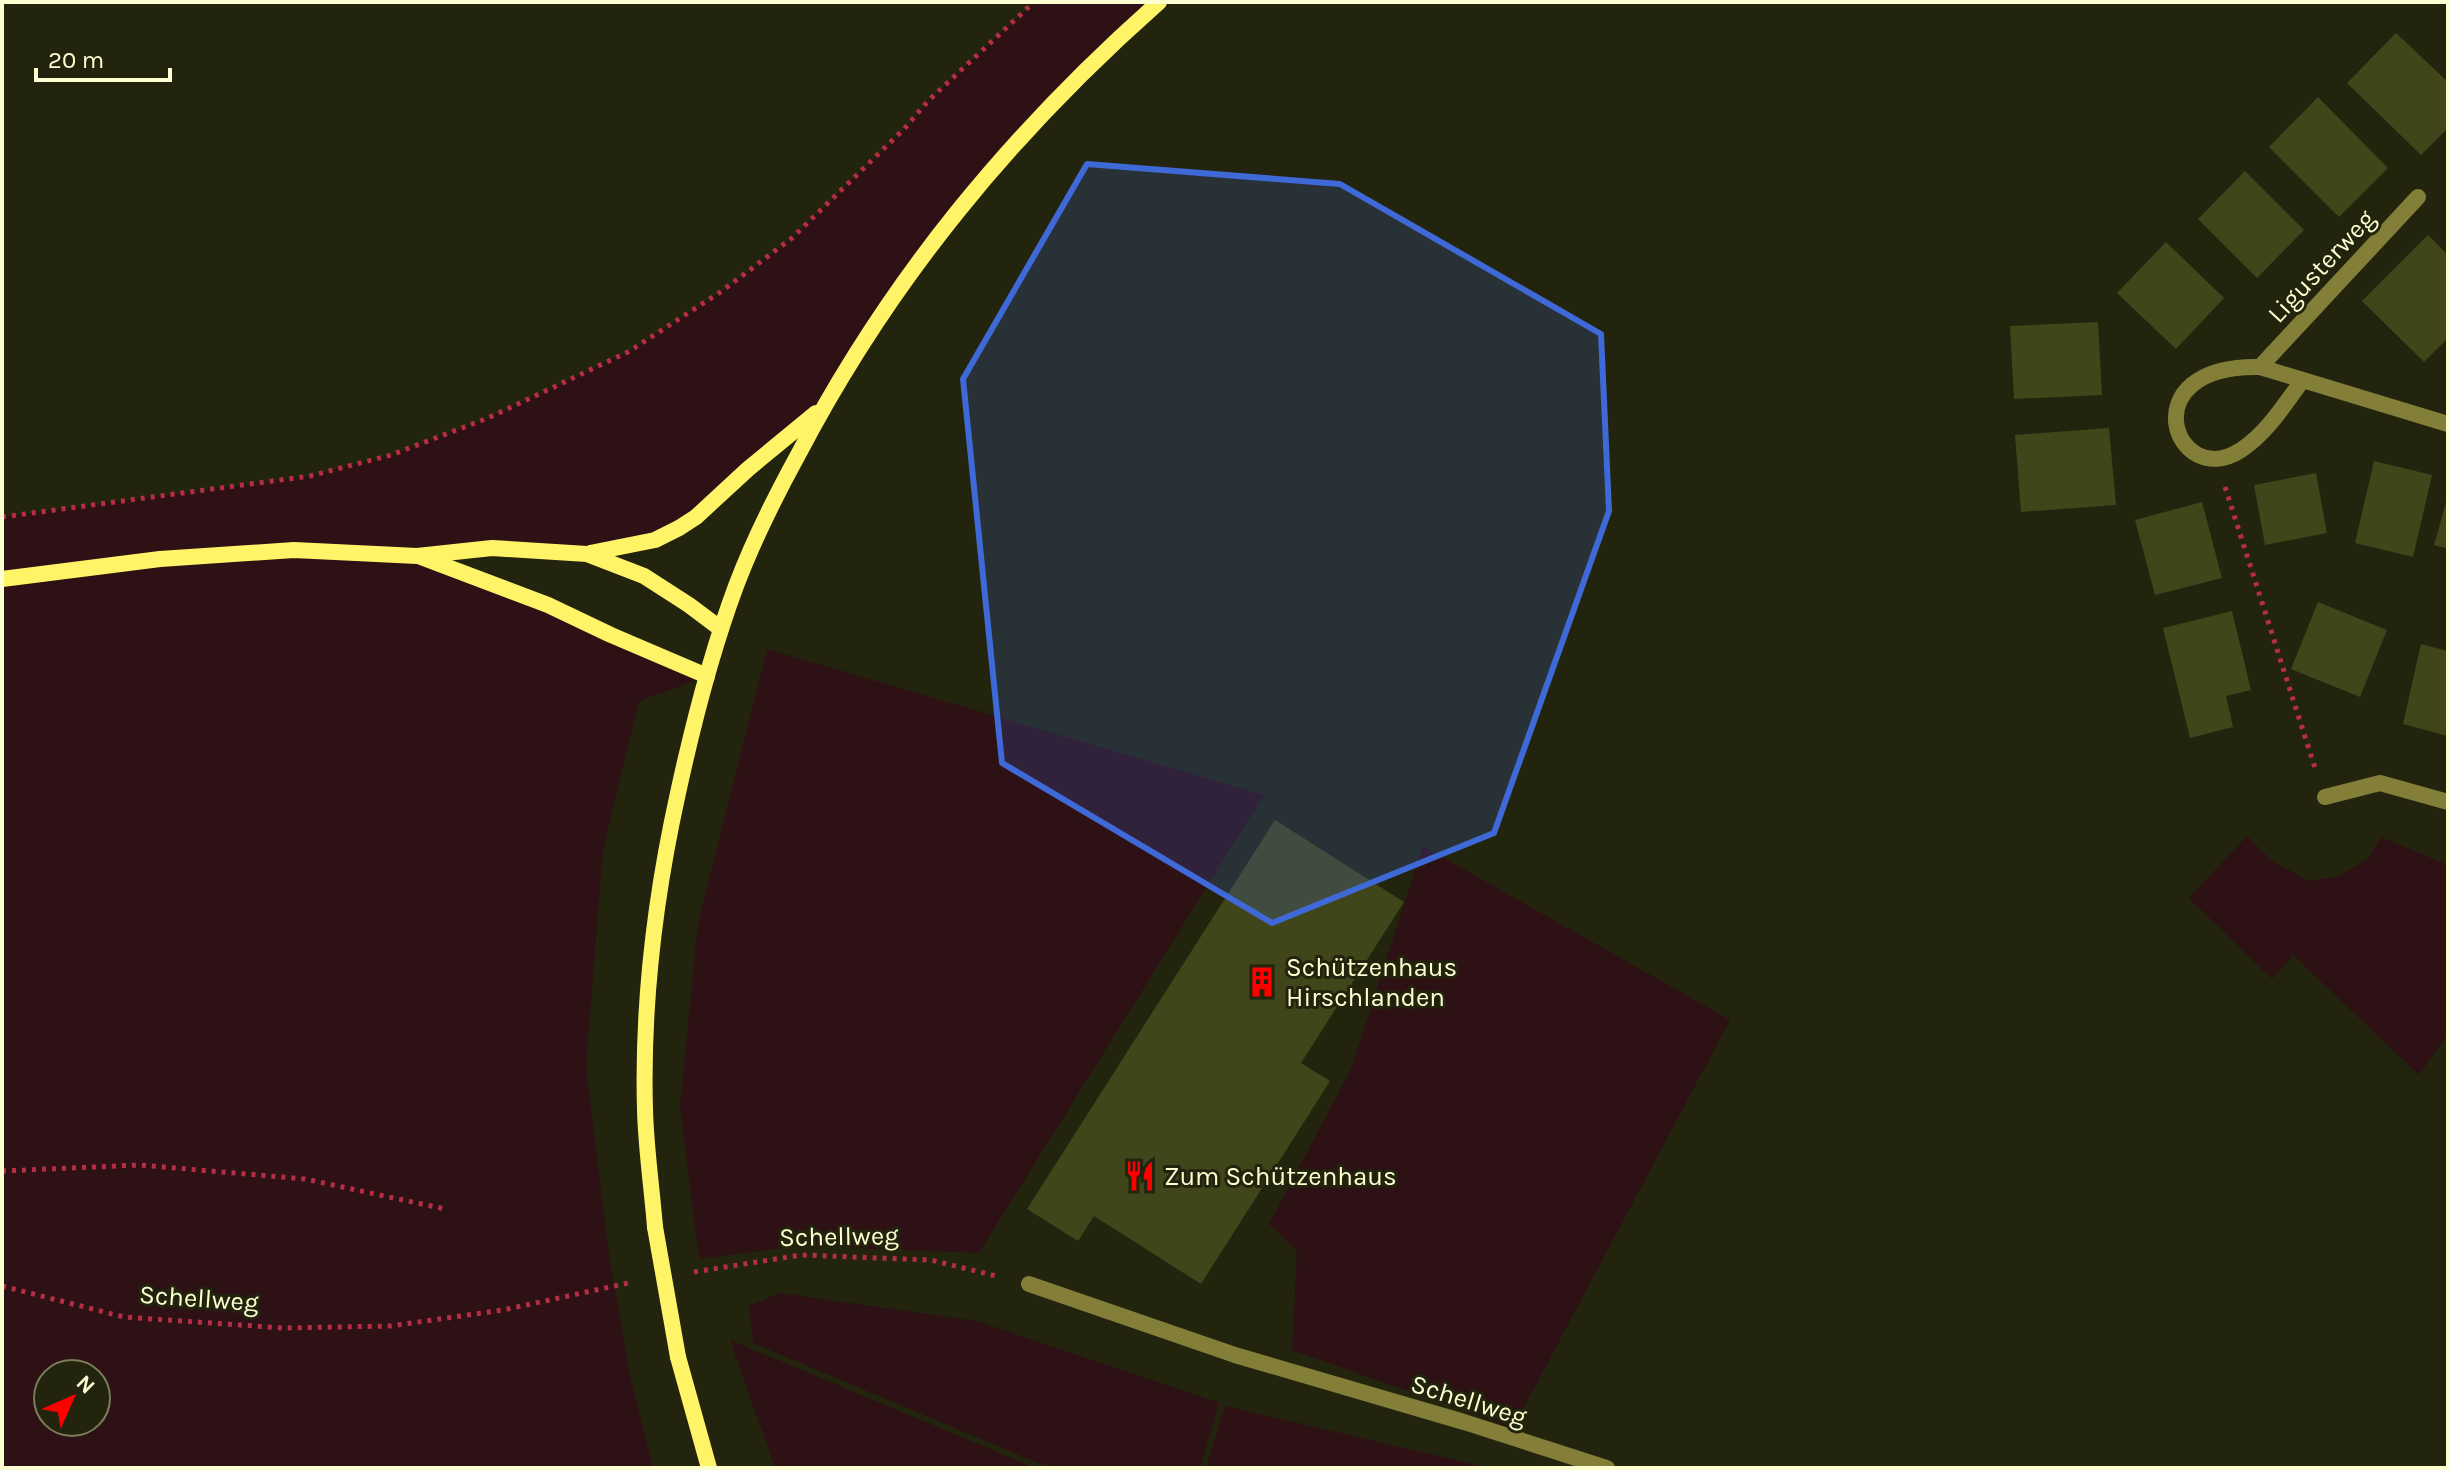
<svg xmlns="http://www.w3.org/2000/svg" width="2450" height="1470" font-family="Karla,sans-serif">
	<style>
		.green { fill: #2e1115; fill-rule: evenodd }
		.building { fill: #40451a }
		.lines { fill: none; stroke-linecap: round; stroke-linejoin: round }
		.path { stroke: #b62e43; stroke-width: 5; stroke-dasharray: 4 6; stroke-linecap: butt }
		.lane { stroke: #837f39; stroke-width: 16 }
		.street { stroke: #837f39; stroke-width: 16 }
		.secondary { stroke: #fff468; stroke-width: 16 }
		.secondary-bridge { stroke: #fff468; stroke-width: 16 }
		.marked { fill: #3f69d7; fill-opacity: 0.2; stroke: #3f69d7; stroke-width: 6; stroke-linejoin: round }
		.labels { text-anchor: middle; stroke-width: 6; stroke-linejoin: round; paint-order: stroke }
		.street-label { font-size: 26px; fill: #feffd1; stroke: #22240e }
		.poi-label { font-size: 26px; fill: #feffd1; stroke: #22240e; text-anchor: start }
	</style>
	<rect width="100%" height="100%" fill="#22240e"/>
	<g class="green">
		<path d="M 1034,2 L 1159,2 L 1000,158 L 823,407 L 679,528 L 618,549 L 419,556 L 707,676 L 639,701 L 603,850 L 586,1065 L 608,1249 L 630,1376 L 653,1468 L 2,1468 L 2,517 L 310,476 L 391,455 L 488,418 L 628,352 L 722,291 L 792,238 L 904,129 L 928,101 ZM 48,1374 L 96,1374 L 96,1422 L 48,1422 Z"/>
		<polygon points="767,649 1264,795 979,1253 799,1246 699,1259 680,1106 698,923"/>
		<polygon points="2247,836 2270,859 2308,881 2336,877 2368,859 2381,837 2448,865 2448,1033 2419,1075 2293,955 2272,979 2189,898"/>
		<polygon points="1423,846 1730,1020 1513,1428 1292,1350 1297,1251 1269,1224 1351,1069"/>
		<polygon points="780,1293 977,1321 1219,1403 1200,1468 1050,1468 753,1343 749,1306"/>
		<polygon points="730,1340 1035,1468 775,1468"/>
		<polygon points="1225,1406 1490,1468 1206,1468"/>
	</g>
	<g class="building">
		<polygon points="2396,33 2448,82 2448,128 2421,155 2347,83"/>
		<polygon points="2318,97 2388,168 2339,217 2269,147"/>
		<polygon points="2245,171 2304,230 2257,278 2198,219"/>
		<polygon points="2428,235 2448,255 2448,338 2424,362 2362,301"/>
		<polygon points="2166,242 2224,298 2176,349 2117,293"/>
		<polygon points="2098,322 2102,395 2014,399 2010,326"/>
		<polygon points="2109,428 2116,505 2021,512 2015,435"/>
		<polygon points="2374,461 2432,475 2413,557 2355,543"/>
		<polygon points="2316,473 2327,533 2265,545 2254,485"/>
		<polygon points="2447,499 2448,500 2448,549 2434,545"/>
		<polygon points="2202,502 2222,578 2155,595 2135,520"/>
		<polygon points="2318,602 2387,630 2360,697 2291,669"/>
		<polygon points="2232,611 2251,690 2226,696 2233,727 2190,738 2163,628"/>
		<polygon points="2421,644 2448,651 2448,736 2403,724"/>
		<polygon points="1275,820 1404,902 1301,1063 1330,1081 1201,1284 1094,1216 1078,1241 1027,1209"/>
	</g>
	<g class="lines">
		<g class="path">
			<polyline points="2225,487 2316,771"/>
			<polyline points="2,517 310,476 391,455 488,418 628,352 722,291 792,238 904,129 928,101 1034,2"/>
			<polyline points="2,1171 140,1165 305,1179 445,1209"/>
			<polyline points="694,1272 801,1255 931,1260 1000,1277"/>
			<polyline points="2,1286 124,1317 283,1328 390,1326 503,1310 633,1282"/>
		</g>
		<polyline class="lane" points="1029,1284 1235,1355 1464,1422 1607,1468"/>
		<g class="street">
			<polyline points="2260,367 2418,197"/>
			<path d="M 2302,381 C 2284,405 2267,433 2241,450 C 2175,493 2128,364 2260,367 L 2448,424"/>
			<polyline points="2325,797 2380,783 2448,802"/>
		</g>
		<g class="secondary">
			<polyline points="590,553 655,540 679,528 696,517 748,469 816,413"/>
			<polyline points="421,557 548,605 611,635 707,676"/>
			<polyline points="2,579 160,559 294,550 417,556 492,548 587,554 644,576 689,605 721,629"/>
			<path d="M 655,1227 C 652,1189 646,1149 645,1110 C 642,1004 655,897 678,793 C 693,724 711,653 736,586 C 753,541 775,497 798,455 C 890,279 1011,133 1159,2"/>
			<polyline points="678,1357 709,1468"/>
		</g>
		<polyline class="secondary-bridge" points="655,1227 678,1357"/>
	</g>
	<path class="marked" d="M 1087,164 L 1340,184 L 1601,334 L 1609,511 L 1494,833 L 1272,923 L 1002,763 L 963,379 Z"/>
	<defs>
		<g id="building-bare" transform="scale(2.4)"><path d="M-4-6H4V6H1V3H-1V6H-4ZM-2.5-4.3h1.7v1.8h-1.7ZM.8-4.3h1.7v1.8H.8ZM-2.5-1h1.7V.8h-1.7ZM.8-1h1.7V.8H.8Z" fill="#fc0100" stroke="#22240e" stroke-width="2.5" paint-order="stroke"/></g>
		<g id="restaurant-bare" transform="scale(2.4)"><path d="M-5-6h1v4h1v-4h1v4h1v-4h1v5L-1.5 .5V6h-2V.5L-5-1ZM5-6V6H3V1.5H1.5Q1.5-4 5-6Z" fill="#fc0100" stroke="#22240e" stroke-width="2.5" paint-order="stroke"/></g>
	</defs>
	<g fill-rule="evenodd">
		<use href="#building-bare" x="1262" y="982"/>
		<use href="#restaurant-bare" x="1140" y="1176"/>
	</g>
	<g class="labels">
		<g class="street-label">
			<text transform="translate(2321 266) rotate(-47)" y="9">Ligusterweg</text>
			<text transform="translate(839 1236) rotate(-1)" y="9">Schellweg</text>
			<text transform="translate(199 1298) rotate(4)" y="9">Schellweg</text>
			<text transform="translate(1469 1400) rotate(17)" y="9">Schellweg</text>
		</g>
		<g class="poi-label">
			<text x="1286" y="976">Schützenhaus<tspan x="1286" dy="30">Hirschlanden</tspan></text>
			<text x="1164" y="1185">Zum Schützenhaus</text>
		</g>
	</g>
	<rect width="2450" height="1470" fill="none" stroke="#feffd1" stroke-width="8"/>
	<g transform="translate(72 1398) rotate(45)"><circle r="38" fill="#22240e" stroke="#7a7c5c" stroke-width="2"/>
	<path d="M0-6L14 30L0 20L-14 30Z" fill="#fc0100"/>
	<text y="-12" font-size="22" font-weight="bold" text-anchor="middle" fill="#feffd1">N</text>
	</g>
	<path d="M36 68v12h134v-12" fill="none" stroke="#feffd1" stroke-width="4"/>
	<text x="48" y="68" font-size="24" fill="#feffd1" stroke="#22240e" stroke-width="6" paint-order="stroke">20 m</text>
</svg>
